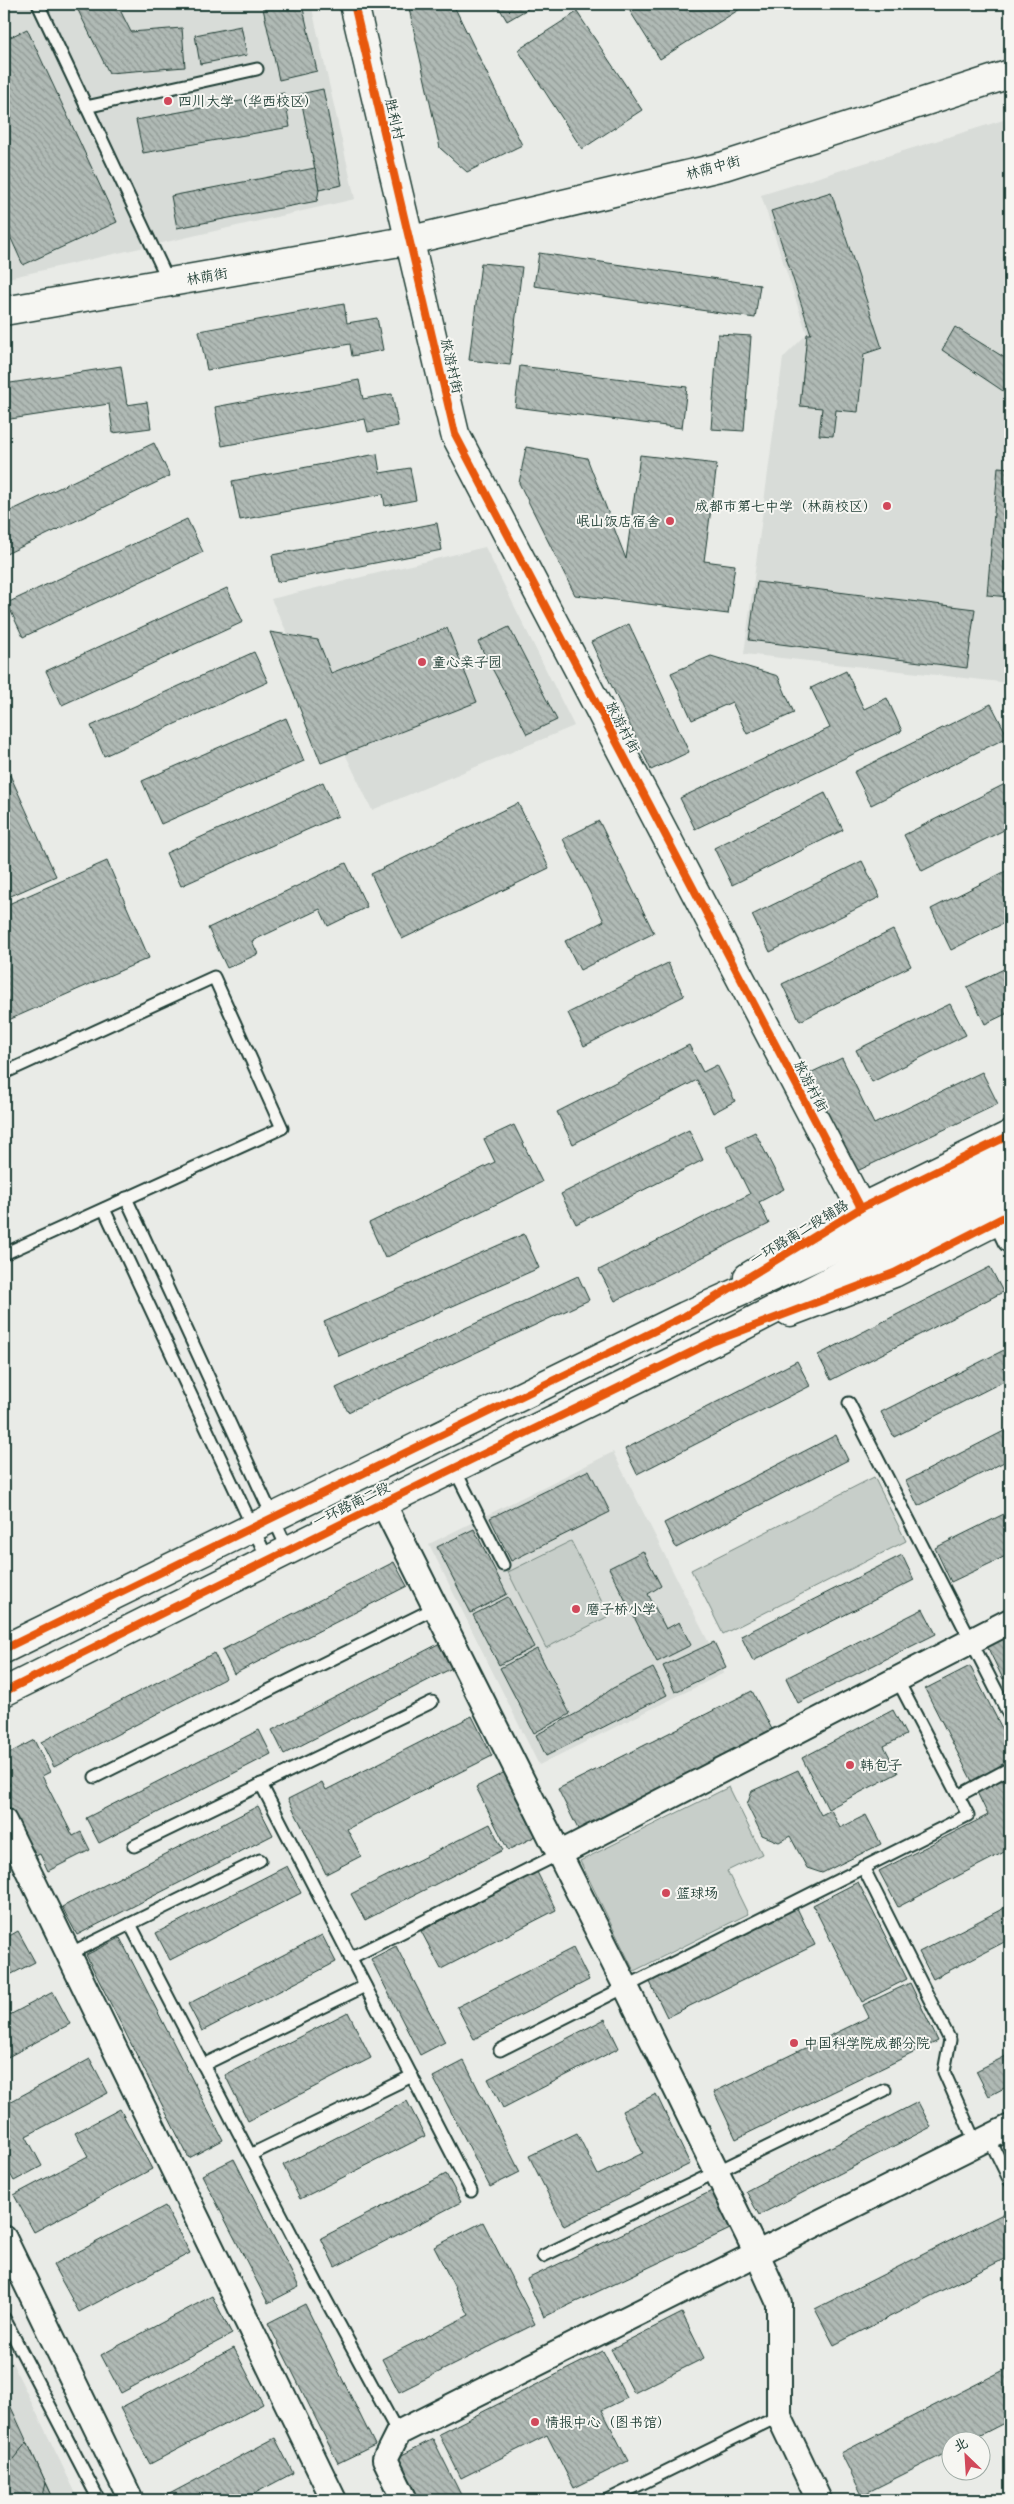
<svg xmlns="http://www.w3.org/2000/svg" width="1014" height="2504" font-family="'Comic Neue','LXGW WenKai TC',sans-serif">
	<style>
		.built { fill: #d8dcd8 }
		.green { fill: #c7cec9; stroke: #73867e }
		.building { fill: url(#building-back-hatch); stroke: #1f3d34 }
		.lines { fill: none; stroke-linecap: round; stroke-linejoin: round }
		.lane-casing { stroke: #1f3d34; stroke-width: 15 }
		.street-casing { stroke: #1f3d34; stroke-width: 28 }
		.secondary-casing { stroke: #1f3d34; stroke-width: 31 }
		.primary-casing { stroke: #1f3d34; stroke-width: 31 }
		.lane { stroke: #f6f6f2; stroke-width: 11 }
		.street { stroke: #f6f6f2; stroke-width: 24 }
		.secondary { stroke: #f6f6f2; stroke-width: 28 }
		.primary { stroke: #f6f6f2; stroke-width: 28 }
		.cycleway-casing { stroke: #f6f6f2; stroke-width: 11 }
		.cycleway { stroke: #e8590c; stroke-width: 8 }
		.poi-dot { fill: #d1495b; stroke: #f6f6f2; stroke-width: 2 }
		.labels { text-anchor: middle; stroke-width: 4; stroke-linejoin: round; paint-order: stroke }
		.poi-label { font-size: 14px; fill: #1f3d34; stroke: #f6f6f2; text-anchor: start }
		.street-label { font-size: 14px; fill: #1f3d34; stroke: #f6f6f2 }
	</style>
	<defs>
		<pattern id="building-back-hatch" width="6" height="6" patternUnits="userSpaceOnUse" patternTransform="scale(1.25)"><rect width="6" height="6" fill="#b0bab5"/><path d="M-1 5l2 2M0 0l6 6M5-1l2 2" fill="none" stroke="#8f9894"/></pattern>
	</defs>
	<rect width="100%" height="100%" fill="#e9ebe7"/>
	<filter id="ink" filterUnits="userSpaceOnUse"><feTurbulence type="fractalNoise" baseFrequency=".02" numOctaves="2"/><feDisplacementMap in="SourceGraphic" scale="10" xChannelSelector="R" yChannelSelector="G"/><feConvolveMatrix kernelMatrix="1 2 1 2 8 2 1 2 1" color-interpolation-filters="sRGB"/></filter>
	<g filter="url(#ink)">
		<g class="built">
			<polygon points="4,4 311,4 355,199 4,279"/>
			<polygon points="1010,118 1010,683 744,654 783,358 807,334 761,195"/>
			<polygon points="485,547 574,726 372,810 271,599"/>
			<polygon points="613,1452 724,1673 539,1765 429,1544"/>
			<polygon points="4,2346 79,2500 4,2500"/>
		</g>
		<g class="green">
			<polygon points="874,1477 906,1541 723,1634 691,1570"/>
			<polygon points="571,1541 609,1616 546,1648 508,1572"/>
			<polygon points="729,1787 762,1854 727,1871 748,1914 634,1971 580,1861"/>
		</g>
		<g class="building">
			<polygon points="75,4 117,4 131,32 182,28 185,67 109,73"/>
			<polygon points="262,4 302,4 317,71 279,80"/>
			<polygon points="408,4 453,4 522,145 467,172 440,148"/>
			<polygon points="497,4 536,4 507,21"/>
			<polygon points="634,4 748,4 660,59 628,8"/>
			<polygon points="577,12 642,110 582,149 518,50"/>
			<polygon points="241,26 247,55 200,64 195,35"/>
			<polygon points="27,29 117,222 23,265 4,223 4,40"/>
			<polygon points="323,89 342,185 319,190 300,94"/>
			<polygon points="284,93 290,127 143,153 136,120"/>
			<polygon points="315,168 319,190 317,201 177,228 171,196"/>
			<polygon points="831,192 882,348 864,354 858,412 836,410 833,436 819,435 822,408 800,406 807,334 811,334 771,211"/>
			<polygon points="539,253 760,285 755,318 534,286"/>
			<polygon points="481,263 522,267 510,365 469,360"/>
			<polygon points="344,304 347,323 377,318 383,350 352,356 350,344 207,370 199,331"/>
			<polygon points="955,327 1010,361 1010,438 1009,395 942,350"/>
			<polygon points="718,334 751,336 744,431 711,429"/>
			<polygon points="121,366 127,405 147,402 151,428 113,433 109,404 4,420 4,384"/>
			<polygon points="520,366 687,387 682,428 515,407"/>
			<polygon points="359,380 363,399 392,394 398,426 368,432 365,419 222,446 215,407"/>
			<polygon points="154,443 170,476 4,555 4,514"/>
			<polygon points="526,447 587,458 626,559 640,455 717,464 704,561 735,565 728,614 575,595 519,483"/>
			<polygon points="377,454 380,473 410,468 416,500 385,506 383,494 240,520 232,481"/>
			<polygon points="998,467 1010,468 1010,597 987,595"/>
			<polygon points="187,519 203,552 23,637 7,603"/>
			<polygon points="437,523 442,550 277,582 272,555"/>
			<polygon points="757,582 975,609 967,668 749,640"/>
			<polygon points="227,588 243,622 62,705 46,671"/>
			<polygon points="629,624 689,752 651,770 591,642"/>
			<polygon points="509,627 557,720 527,734 478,642"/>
			<polygon points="447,628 477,702 321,763 270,632 318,640 331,673"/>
			<polygon points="254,652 268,682 104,756 91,726"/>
			<polygon points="711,656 778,676 794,713 747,734 732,702 692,720 671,673"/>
			<polygon points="846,671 864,709 887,698 902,731 695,829 680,798 830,728 811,688"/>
			<polygon points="991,704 1008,737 871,805 854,772"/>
			<polygon points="286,718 304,761 161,824 142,781"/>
			<polygon points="4,725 8,734 4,736"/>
			<polygon points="10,775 56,876 4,899 4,778"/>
			<polygon points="323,782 338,816 181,886 166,853"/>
			<polygon points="1009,782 1010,827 922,871 904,835"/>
			<polygon points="825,793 843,830 732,885 714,848"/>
			<polygon points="518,803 549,868 402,939 371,874"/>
			<polygon points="599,821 654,933 580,970 565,941 604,921 563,839"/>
			<polygon points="107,861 149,958 4,1022 4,906"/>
			<polygon points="862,861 880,897 770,952 752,915"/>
			<polygon points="346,863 367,907 328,926 320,909 252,941 258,954 227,968 208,928"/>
			<polygon points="1010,869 1010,920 951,950 931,909"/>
			<polygon points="893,930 911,966 800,1021 782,984"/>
			<polygon points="668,963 684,996 584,1046 568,1013"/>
			<polygon points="1010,966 1010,1012 985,1024 967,987"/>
			<polygon points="950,1004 966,1035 872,1082 856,1050"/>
			<polygon points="689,1045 703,1072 717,1065 735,1101 713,1113 697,1080 573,1144 557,1112"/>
			<polygon points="842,1058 874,1124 982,1072 998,1104 855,1172 808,1074"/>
			<polygon points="514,1125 542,1182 385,1258 369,1223 495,1162 484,1139"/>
			<polygon points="689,1130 703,1160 576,1224 561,1194"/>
			<polygon points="755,1132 784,1189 759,1202 769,1224 615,1301 599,1270 750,1194 726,1146"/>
			<polygon points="524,1234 539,1268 339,1356 324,1322"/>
			<polygon points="990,1267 1003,1292 831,1380 818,1355"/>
			<polygon points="578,1276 589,1300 348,1412 336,1388"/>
			<polygon points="1010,1347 1010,1378 894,1437 881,1412"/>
			<polygon points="797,1361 810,1386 637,1474 625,1449"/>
			<polygon points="1010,1428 1010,1459 918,1506 906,1481"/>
			<polygon points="836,1435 848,1460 676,1548 664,1523"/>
			<polygon points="589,1470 610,1512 511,1561 490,1518"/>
			<polygon points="1010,1511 1010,1554 951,1582 935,1548"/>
			<polygon points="474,1529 507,1594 471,1613 437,1547"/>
			<polygon points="643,1551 661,1586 648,1594 666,1629 679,1622 691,1645 657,1662 609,1568"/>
			<polygon points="902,1555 914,1580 753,1661 741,1636"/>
			<polygon points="394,1562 407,1586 234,1674 222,1650"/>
			<polygon points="508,1597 534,1647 499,1665 473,1615"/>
			<polygon points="923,1609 936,1634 798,1703 786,1678"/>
			<polygon points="1010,1628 1010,1675 1003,1679 984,1640"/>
			<polygon points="444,1641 456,1666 284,1754 272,1730"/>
			<polygon points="714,1642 726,1667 675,1692 663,1666"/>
			<polygon points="537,1649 570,1714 534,1733 500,1668"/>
			<polygon points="214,1653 226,1678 54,1767 41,1742"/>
			<polygon points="970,1666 1010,1744 1010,1764 973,1783 925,1689"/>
			<polygon points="653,1668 667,1695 546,1756 536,1735 579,1712 613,1688"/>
			<polygon points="752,1691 775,1735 580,1833 558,1789"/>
			<polygon points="893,1710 906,1735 884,1746 898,1773 828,1809 802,1758"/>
			<polygon points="472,1716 492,1756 347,1829 361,1856 326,1874 288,1799 322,1782 326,1790"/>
			<polygon points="259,1730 271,1754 99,1843 86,1818"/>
			<polygon points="34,1740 50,1772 42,1776 73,1836 81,1832 90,1850 48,1871 40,1854 34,1857 4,1798 4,1788 10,1785 4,1773 4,1756"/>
			<polygon points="798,1770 821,1815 831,1810 840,1828 866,1815 881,1844 822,1873 807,1868 790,1836 779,1842 762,1835 747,1805 752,1791"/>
			<polygon points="505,1772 538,1835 508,1850 476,1787"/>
			<polygon points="1010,1775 1010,1849 898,1907 879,1871 988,1815 977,1792"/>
			<polygon points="258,1806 273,1835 77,1935 62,1907"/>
			<polygon points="490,1824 503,1850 365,1920 351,1894"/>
			<polygon points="287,1866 301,1893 170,1960 156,1933"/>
			<polygon points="537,1872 556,1910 441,1969 421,1931"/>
			<polygon points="858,1882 907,1979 862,2002 813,1905"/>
			<polygon points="1010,1905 1010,1939 933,1979 919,1952"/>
			<polygon points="797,1908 815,1945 667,2017 649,1980"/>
			<polygon points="18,1931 35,1962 4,1978 4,1939"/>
			<polygon points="322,1935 336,1962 202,2031 188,2004"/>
			<polygon points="120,1938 223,2140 189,2158 86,1955"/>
			<polygon points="396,1946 445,2042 420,2055 371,1959"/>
			<polygon points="573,1948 589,1980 474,2039 457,2007"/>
			<polygon points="910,1983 938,2041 736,2139 714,2092 869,2017 863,2005"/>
			<polygon points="53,1992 70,2024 4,2059 4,2018"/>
			<polygon points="348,2012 371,2058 248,2121 225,2075"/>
			<polygon points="605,2019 619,2048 503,2108 488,2079"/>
			<polygon points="1010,2054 1010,2085 989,2096 976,2071"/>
			<polygon points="90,2059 108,2093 26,2136 42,2166 14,2181 4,2163 4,2105"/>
			<polygon points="464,2061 520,2172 490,2187 433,2077"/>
			<polygon points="656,2094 690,2164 564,2226 529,2156 577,2133 598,2175 643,2153 622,2111"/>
			<polygon points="407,2101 425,2136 300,2199 283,2165"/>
			<polygon points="918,2102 931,2127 759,2215 746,2191"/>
			<polygon points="120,2109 152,2169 34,2232 14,2195 88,2156 75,2133"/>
			<polygon points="234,2159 299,2287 268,2303 202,2175"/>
			<polygon points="446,2174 461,2202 335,2267 321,2238"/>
			<polygon points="712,2191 730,2229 544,2317 527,2279"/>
			<polygon points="165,2206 190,2253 79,2312 53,2265"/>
			<polygon points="1007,2212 1010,2217 1010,2256 834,2345 815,2309"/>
			<polygon points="483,2222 535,2324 399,2392 382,2359 469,2315 434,2247"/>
			<polygon points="212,2296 232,2334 121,2393 101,2355"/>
			<polygon points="305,2304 375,2445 338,2463 268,2323"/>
			<polygon points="682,2313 704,2358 634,2393 611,2349"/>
			<polygon points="234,2348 263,2404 150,2464 120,2408"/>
			<polygon points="603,2351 627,2398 602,2410 628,2461 574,2488 547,2435 461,2478 439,2434"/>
			<polygon points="1010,2367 1010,2420 967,2442 952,2442 952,2450 862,2495 841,2453"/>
			<polygon points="4,2392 27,2442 54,2500 4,2500"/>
			<polygon points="275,2438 293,2473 242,2500 161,2500 160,2499"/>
			<polygon points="433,2439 462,2497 456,2500 420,2500 398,2457"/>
			<polygon points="27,2442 46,2483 54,2500 4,2500 4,2470"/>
			<polygon points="46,2483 54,2500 42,2500"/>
		</g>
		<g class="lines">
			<g class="lane-casing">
				<g id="lane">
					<polyline points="38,4 169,282"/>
					<polyline points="86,107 257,69"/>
					<polyline points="4,1073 214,977 282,1128 4,1254"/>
					<polyline points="126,1198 288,1550"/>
					<polyline points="104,1209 268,1560"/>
					<polyline points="849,1403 1010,1717"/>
					<polyline points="454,1468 503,1565"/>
					<polyline points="95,1777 435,1608"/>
					<polyline points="261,1784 471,2191"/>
					<polyline points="958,1796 1010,1768"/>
					<polyline points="134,1846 432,1702"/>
					<polyline points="863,1867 950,2040 944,2072 976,2144"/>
					<polyline points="130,1924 320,2289 398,2433"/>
					<polyline points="67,1955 260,1860"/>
					<polyline points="350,1958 559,1854"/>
					<polyline points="500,2050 968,1815 897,1679"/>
					<polyline points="203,2065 365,1986"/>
					<polyline points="989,2138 1010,2181"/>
					<polyline points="250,2155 412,2076"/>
					<polyline points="543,2256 885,2090"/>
					<polyline points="4,2318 99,2500"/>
					<polyline points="608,2500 779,2416"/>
				</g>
			</g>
			<g class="street-casing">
				<g id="street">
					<polyline points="1000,1219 1010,1240"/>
					<polyline points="383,1503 626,1987 757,2254 779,2303 779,2416 819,2500"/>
					<polyline points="4,1821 334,2500"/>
					<polyline points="559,1854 1010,1621"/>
					<polyline points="4,2238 131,2500"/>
					<polyline points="405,2500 385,2459 398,2433 1010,2127"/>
				</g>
			</g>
			<g class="secondary-casing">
				<g id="secondary">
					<polyline points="354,4 455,434 861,1208"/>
					<polyline points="4,311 411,240 724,166 1010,74"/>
					<polyline points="748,1277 861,1208 1010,1135"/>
					<polyline points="790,1312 894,1273 1010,1214"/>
				</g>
			</g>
			<g class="primary-casing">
				<g id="primary">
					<polyline points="4,1649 685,1316 881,1227 1010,1165"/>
					<polyline points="4,1692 383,1503 712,1342 1010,1188"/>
				</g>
			</g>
			<use href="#lane" class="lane"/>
			<use href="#street" class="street"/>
			<use href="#secondary" class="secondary"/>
			<use href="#primary" class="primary"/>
			<g class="cycleway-casing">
				<g id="cycleway">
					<polyline points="354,4 455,434 861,1208"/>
					<polyline points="4,1649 685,1316 861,1208 1010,1135"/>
					<polyline points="4,1692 383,1503 712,1342 894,1273 1010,1214"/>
				</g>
			</g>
			<use href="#cycleway" class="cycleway"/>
		</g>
	</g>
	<g class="poi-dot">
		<circle cx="168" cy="101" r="5"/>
		<circle cx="887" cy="506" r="5"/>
		<circle cx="670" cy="521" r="5"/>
		<circle cx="422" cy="662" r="5"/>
		<circle cx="576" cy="1609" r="5"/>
		<circle cx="850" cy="1765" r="5"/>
		<circle cx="666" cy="1893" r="5"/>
		<circle cx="794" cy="2043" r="5"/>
		<circle cx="535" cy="2422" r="5"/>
	</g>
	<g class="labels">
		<g class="poi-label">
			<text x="178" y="106">四川大学（华西校区）</text>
			<text x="877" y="511" text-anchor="end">成都市第七中学（林荫校区）</text>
			<text x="660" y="526" text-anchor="end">岷山饭店宿舍</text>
			<text x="432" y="667">童心亲子园</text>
			<text x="586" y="1614">磨子桥小学</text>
			<text x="860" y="1770">韩包子</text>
			<text x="676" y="1898">篮球场</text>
			<text x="804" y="2048">中国科学院成都分院</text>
			<text x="545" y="2427">情报中心（图书馆）</text>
		</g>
		<g class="street-label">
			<text transform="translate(395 119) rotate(77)" y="5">胜利村</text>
			<text transform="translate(713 167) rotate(-15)" y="5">林荫中街</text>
			<text transform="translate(207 276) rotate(-10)" y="5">林荫街</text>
			<text transform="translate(452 366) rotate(77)" y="5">旅游村街</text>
			<text transform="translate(623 727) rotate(62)" y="5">旅游村街</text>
			<text transform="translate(811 1086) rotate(62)" y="5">旅游村街</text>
			<text transform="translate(799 1232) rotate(-31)" y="5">一环路南二段辅路</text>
			<text transform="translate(351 1504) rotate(-26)" y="5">一环路南二段</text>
		</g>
	</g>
	<rect width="1014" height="2504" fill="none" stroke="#f6f6f2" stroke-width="20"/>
	<rect x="10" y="10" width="994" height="2484" fill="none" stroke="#1f3d34" stroke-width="2" filter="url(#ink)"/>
	<g transform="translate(966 2456) rotate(335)"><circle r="24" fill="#f6f6f2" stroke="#a0aca6"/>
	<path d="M0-4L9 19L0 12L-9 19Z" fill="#d1495b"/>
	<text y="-8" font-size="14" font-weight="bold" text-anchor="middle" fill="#1f3d34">北</text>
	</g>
</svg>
